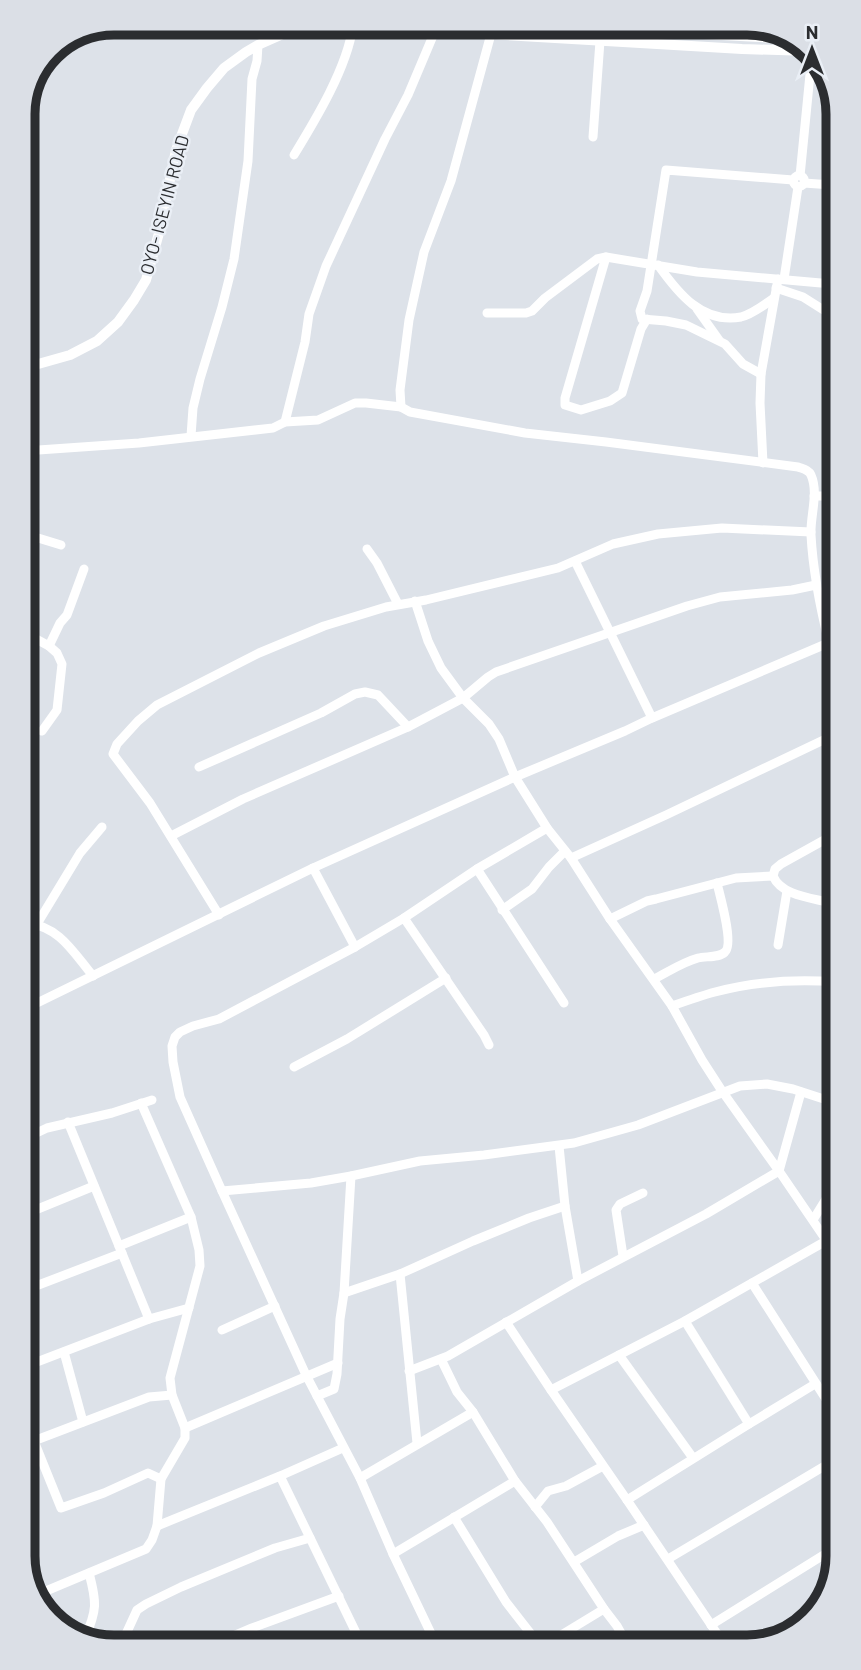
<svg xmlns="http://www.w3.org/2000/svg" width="861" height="1670" font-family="Barlow,sans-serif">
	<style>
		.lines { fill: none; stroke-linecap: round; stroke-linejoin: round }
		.minor { stroke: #fff; stroke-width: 9 }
		.major { stroke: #fff; stroke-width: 10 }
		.labels { text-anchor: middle; stroke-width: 5; stroke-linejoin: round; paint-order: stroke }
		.street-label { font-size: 18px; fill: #2b2d30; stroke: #eaeff6 }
		.rim { fill: none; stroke: #2b2d30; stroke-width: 9 }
	</style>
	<rect width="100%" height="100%" fill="#dde2e9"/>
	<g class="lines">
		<g class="minor">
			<polyline points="272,23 290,25 296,28"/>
			<path d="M 491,34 L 451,181 L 424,252 L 409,320 L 400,390 L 401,407 L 410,412 L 525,433 L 606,442 L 798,467 C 803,469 809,470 811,475 C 819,493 810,516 811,535 C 813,572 820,607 829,643"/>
			<polyline points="593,137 600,41"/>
			<path d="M 294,155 C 316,119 347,68 353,26"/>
			<circle cx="799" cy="181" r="5.5"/>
			<polyline points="800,176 812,54"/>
			<polyline points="804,183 832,185"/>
			<polyline points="606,257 565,398 565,405 581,410 610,401 622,393 641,329 647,319"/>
			<path d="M 658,265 C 678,293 702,324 741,317 C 753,314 764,305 774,298"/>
			<polyline points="784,279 798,187"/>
			<polyline points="776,288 803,297 833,316"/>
			<polyline points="697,309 719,340"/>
			<polyline points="487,313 526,313 532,311 545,298 597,259 606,257 697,272 832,284"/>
			<polyline points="761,374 743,364 725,344 686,325 666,321 642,319 640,311 647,291 666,170 793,180"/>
			<polyline points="285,422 305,342 309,314 326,266 385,139 408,95 435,31"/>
			<polyline points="191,436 193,408 200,379 222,307 234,259 248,161 252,79 257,61 258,45"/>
			<polyline points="24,451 139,443 273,428 285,422 318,420 355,403 366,403 401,407"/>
			<polyline points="763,463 760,403 761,374 778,279"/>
			<polyline points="814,496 833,496"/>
			<polyline points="25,534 61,545"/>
			<polyline points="367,549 377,563 398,604"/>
			<polyline points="575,561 652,718"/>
			<polyline points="415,601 428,641 441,668 463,698 489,724 499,739 515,777 547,828 571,858 610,919 672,1006 702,1060 722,1091 779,1171 837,1256"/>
			<polyline points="25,633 49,646 57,653 62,664 57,710 42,731"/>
			<polyline points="49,646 60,623 67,615 84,569"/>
			<polyline points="199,767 321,713 355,694 365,692 378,695 408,727"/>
			<polyline points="171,836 243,799 408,727 463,698 488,677 496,672 687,606 720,597 792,590 816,585"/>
			<polyline points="571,858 666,815 834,735"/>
			<polyline points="313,868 355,947"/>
			<polyline points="477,869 564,1003"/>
			<polyline points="773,876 775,869 781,864 835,834"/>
			<path d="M 773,876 C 782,897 815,898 835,904"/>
			<polyline points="502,910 532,889 549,867 565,851"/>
			<polyline points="219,915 150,803 113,754 117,744 138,721 157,705 259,653 324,626 386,607 426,600 558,568 613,544 658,534 722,528 811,532"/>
			<polyline points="404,918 484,1035 489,1045"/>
			<polyline points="610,919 647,901 656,899 736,878 773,876"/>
			<path d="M 27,923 C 60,927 73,952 93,976"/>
			<polyline points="37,924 80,853 102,827"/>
			<polyline points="778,945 787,891"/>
			<path d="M 654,979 C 668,972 683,962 698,958 C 706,956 719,958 725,952 C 734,944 720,896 717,883"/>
			<path d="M 672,1006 C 686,1001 700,996 715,992 C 753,982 796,979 836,982"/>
			<polyline points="27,1011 37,1003 313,868 515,777 625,731 652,718 833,641"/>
			<polyline points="294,1067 347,1039 446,978"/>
			<polyline points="68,1122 149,1319"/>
			<polyline points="28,1137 47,1128 112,1113 152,1100"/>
			<polyline points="559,1146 565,1206 578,1281"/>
			<polyline points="222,1191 311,1183 351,1176 420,1161 484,1155 574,1143 638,1125 740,1086 767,1084 793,1089 836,1103"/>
			<polyline points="28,1213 94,1186"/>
			<polyline points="813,1220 837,1181"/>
			<polyline points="119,1246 191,1217"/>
			<polyline points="623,1256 616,1210 620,1204 643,1193"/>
			<polyline points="400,1274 417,1443"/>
			<polyline points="752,1283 838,1418"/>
			<polyline points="28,1289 122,1253"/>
			<polyline points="344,1293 400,1274 473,1241 529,1218 565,1206"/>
			<polyline points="685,1321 749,1424"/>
			<polyline points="506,1322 551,1390 627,1500 722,1641"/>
			<polyline points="222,1330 275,1306"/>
			<polyline points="64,1352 83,1422"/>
			<polyline points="619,1355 693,1458"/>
			<polyline points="441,1359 457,1392 473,1412 515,1481 547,1522 604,1609 617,1626 626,1642"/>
			<polyline points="29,1365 149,1319 189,1308"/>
			<polyline points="409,1371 448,1356 578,1281 706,1214 779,1171 801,1092"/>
			<polyline points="551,1390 685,1321 826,1241"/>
			<polyline points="317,1396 334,1389 337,1374 340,1319 344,1293 351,1176"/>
			<polyline points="185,1428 338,1363"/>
			<polyline points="34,1441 61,1508 104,1493 148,1473 161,1479"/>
			<polyline points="31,1442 149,1397 172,1395"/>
			<polyline points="280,1476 362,1645"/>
			<polyline points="360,1478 473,1412"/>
			<polyline points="627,1500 749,1424 815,1384"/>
			<polyline points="535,1507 548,1491 566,1486 603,1466"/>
			<polyline points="454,1517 506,1602 538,1643"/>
			<polyline points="157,1526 280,1476 343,1448"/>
			<polyline points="393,1554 515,1481"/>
			<polyline points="668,1559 838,1458"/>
			<polyline points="574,1562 618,1536 644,1525"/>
			<polyline points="34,1596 146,1549 152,1540 157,1526 161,1479 185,1438 185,1428 172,1395 170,1378 200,1266 199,1250 191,1217 141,1103"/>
			<polyline points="711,1625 838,1546"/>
			<path d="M 85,1638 C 97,1610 97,1603 89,1573"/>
			<polyline points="548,1643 604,1609"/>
			<polyline points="436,1644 393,1554 360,1478 306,1375 222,1191 180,1097 173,1062 172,1046 175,1037 180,1032 193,1026 219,1019 355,947 404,918 477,869 547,828"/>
			<polyline points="210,1646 252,1628 339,1596"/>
			<polyline points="120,1647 137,1610 146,1604 181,1587 275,1548 310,1538"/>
		</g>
		<g class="major">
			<polyline points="496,23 796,39"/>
			<polyline points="296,28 326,26 353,26 742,49 810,51"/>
			<polyline points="24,368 70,355 97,341 118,322 134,300 146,280 159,233 176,150 191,110 207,88 224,68 246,52 258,45 301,26"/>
		</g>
	</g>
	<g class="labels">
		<g class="street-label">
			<text transform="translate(165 205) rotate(-75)" y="6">OYO- ISEYIN ROAD</text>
		</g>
	</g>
	<path d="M0 0H861V1670H0ZM114 35H747A79 79 0 0 1 826 114V1556A79 79 0 0 1 747 1635H114A79 79 0 0 1 35 1556V114A79 79 0 0 1 114 35Z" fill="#dbdfe6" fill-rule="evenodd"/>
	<path class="rim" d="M114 35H747A79 79 0 0 1 826 114V1556A79 79 0 0 1 747 1635H114A79 79 0 0 1 35 1556V114A79 79 0 0 1 114 35Z"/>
	<g transform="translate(812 49)" stroke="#eaeff6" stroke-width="5" paint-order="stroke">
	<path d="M0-5L12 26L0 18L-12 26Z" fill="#2b2d30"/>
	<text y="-10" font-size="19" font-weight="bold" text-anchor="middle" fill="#2b2d30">N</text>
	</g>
</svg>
